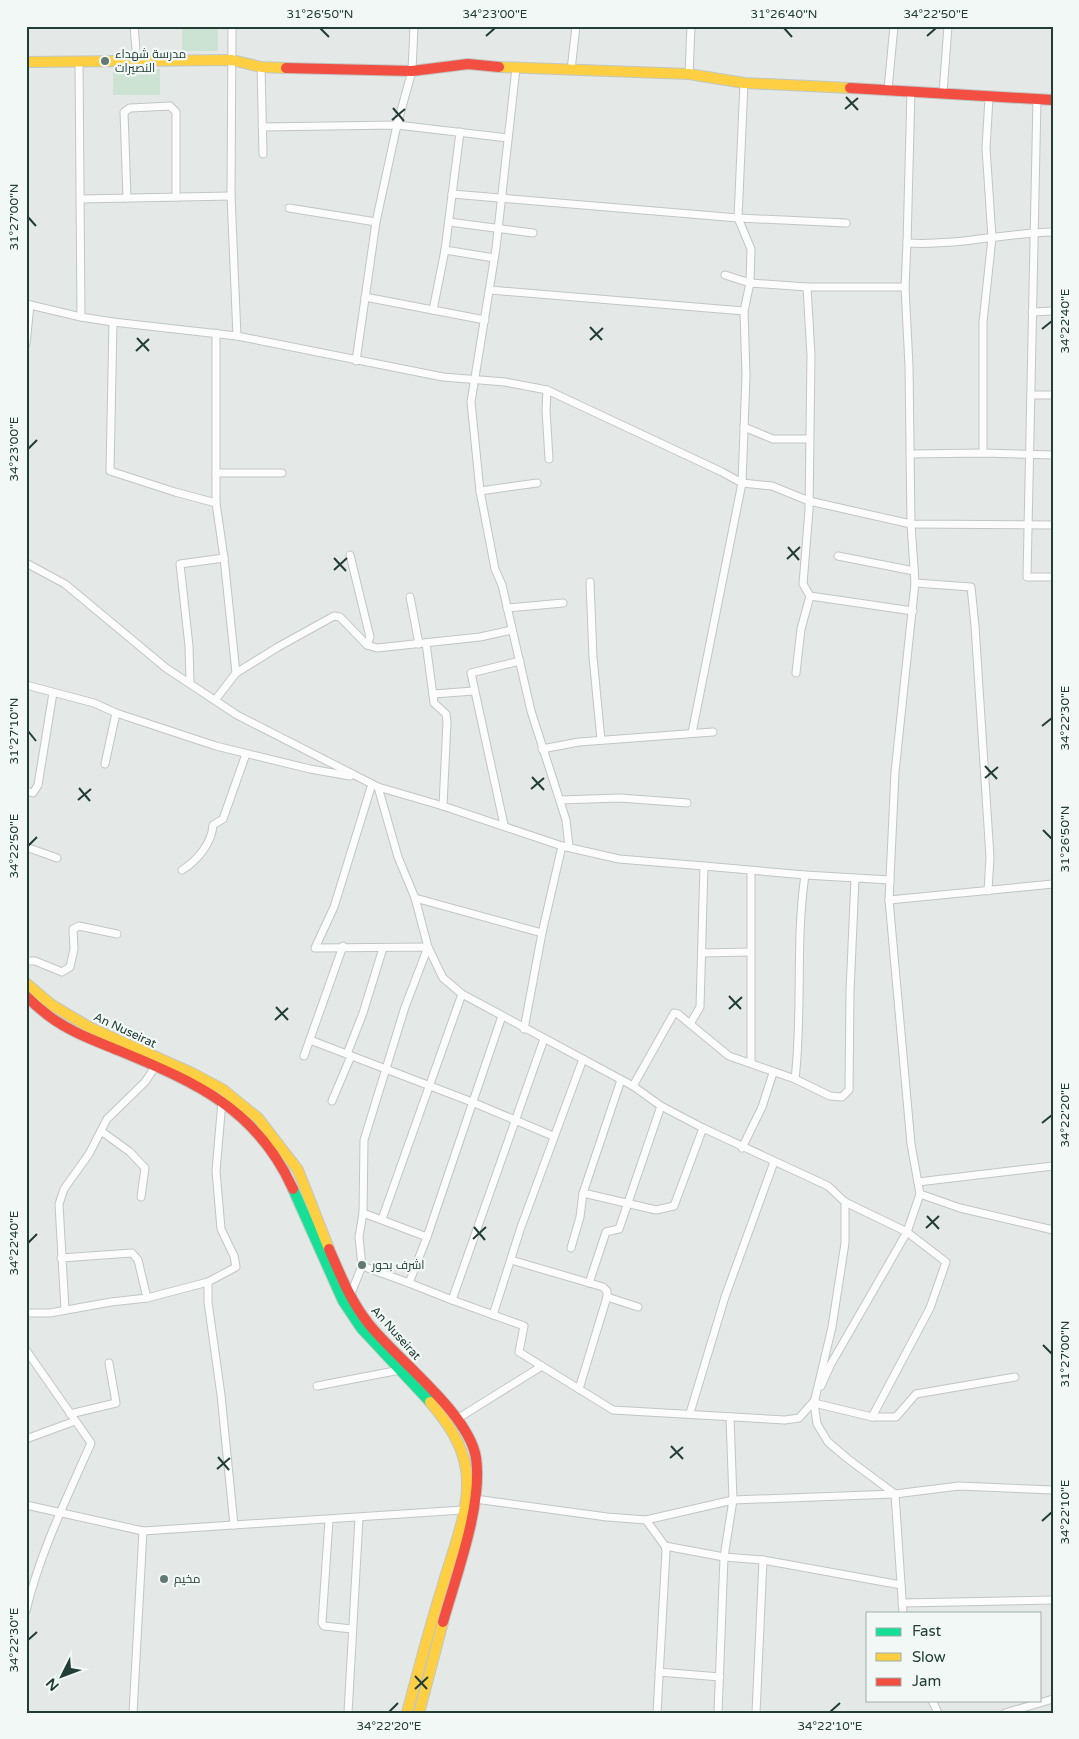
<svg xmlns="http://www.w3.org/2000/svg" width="1079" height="1739" font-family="'Varela Round',Cairo,sans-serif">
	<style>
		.green { fill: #cce3d4 }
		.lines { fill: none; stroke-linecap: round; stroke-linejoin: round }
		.street-casing { stroke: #c1c6c4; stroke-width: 9 }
		.fast-casing { stroke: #bfc7c4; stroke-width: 12 }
		.slow-casing { stroke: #bfc7c4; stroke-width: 12 }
		.jam-casing { stroke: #bfc7c4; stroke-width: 12 }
		.street { stroke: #fbfcfb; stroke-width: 7 }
		.fast { stroke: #16e098; stroke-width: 10 }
		.slow { stroke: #ffcf43; stroke-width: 10 }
		.jam { stroke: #f24e42; stroke-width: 10 }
		.ticks { fill: none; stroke: #213d36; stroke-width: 2 }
		.poi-dot { fill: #657974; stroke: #f2f8f5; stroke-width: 2 }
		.labels { text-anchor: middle; stroke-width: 4.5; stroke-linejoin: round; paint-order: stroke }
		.poi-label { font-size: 12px; fill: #213d36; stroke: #f2f8f5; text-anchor: start }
		.street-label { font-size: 12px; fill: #213d36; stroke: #f2f8f5 }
		.neatline { fill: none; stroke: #213d36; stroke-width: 2 }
		.ticks-label { font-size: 12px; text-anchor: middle; fill: #213d36 }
	</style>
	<rect width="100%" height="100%" fill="#e4e9e7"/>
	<g class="green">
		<polygon points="218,28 218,51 182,51 182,29"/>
		<rect x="113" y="69" width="47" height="26"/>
	</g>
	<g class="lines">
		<g class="street-casing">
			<g id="street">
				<polyline points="134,26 137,62"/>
				<polyline points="232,26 231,196 237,336"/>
				<polyline points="79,62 81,317"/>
				<polyline points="261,67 263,154"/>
				<polyline points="516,68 496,248 471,402 480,491 495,569 502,585 531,711 566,820 569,847"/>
				<polyline points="571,70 576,26"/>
				<polyline points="689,74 691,26"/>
				<polyline points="888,89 894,26"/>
				<polyline points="911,91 907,243 905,287 909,366 911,524 915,583 895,772 889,900 911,1144 920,1194 960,1208 1053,1230"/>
				<polyline points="943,93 948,26"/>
				<polyline points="1037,99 1027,577 1053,577"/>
				<polyline points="262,127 397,125 508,138"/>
				<polyline points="452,194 738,218 846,223"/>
				<polyline points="127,198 124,112 130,108 170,106 176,112 176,197"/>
				<polyline points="81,199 231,196"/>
				<polyline points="289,208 376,222"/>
				<polyline points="449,222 533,233"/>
				<path d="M 907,243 C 956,246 1004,233 1053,232"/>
				<polyline points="445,250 494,258"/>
				<polyline points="725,275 750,283 807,287 905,287"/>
				<polyline points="490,290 744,311"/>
				<polyline points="365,297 485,320"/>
				<polyline points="26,304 81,317 113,322 237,336 443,377 505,382 547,390 722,472 742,483 772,486 809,501 911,524 1053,525"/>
				<polyline points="433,310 445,250 460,132"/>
				<polyline points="1032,312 1053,311"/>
				<polyline points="113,322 110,471 175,492 216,503"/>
				<polyline points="216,333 216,503 224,558 236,673"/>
				<polyline points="26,344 30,305"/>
				<polyline points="356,361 376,222 397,125 412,71 414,26"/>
				<polyline points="547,390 546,410 549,459"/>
				<polyline points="1031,395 1053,395"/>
				<polyline points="744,427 773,439 809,439"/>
				<polyline points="983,453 983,322 992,238 986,148 989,98"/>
				<polyline points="910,454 983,453 1053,455"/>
				<polyline points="216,473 282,473"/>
				<polyline points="480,491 537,483"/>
				<polyline points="350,555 370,637 367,645"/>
				<polyline points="838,556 914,571"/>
				<polyline points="26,563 65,584 166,668 237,715 378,787 443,806 562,846 619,859 704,866"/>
				<polyline points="590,582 593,657 601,740"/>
				<polyline points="915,583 971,587 975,626 990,857 988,891"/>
				<polyline points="810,596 913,611"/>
				<polyline points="410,597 419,644"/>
				<polyline points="507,608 563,603"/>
				<polyline points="426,643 434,703 446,714 447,722 443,806"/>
				<polyline points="796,673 801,629 810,596 803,584 809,510 811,355 807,287"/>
				<polyline points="190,682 189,646 180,564 224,558"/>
				<polyline points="26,685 94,703 116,713 216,746 310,769 350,776"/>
				<polyline points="433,694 474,691"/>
				<polyline points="216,699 236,673 278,647 334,616 340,617 367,645 377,648 480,637 512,630"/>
				<polyline points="692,733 742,483 746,375 744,311 750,283 751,249 738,218 744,83"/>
				<polyline points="542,749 579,742 713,732"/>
				<polyline points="105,764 116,713"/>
				<polyline points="378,787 398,857 415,898 428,947 443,978 462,994 633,1086 661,1106 703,1128 828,1186 845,1202 845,1243 832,1327 814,1403 817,1424 828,1442 848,1459 895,1494 903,1613"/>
				<polyline points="26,791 33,793 38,785 53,693"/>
				<polyline points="560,800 620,798 687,803"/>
				<polyline points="504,825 471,673 520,661"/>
				<polyline points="26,847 57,858"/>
				<path d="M 182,870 C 197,861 212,843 213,825 L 223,819 L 246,754"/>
				<polyline points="415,898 542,933"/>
				<polyline points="889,900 1053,884"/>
				<polyline points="702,953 750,952"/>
				<polyline points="26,961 35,961 62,972 70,967 74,949 73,929 79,926 117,934"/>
				<polyline points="690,1024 700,1007 704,866 805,875 890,880"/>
				<polyline points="524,1029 542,933 562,846"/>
				<polyline points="544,1039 452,1300 524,1326 519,1352 613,1410 785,1420 799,1418 815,1400"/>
				<polyline points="310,1040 472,1102 553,1136"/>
				<polyline points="347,1054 363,1013 383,948"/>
				<polyline points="304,1056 343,946"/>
				<polyline points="751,1063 751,871"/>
				<path d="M 795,1079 C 803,1011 795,943 805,875"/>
				<polyline points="633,1086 674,1013 678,1014 729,1056 795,1079 830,1096 842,1097 849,1090 850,991 855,879"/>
				<polyline points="222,1101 216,1171 221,1229 234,1256 236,1267 208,1282 208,1302 221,1395 234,1525"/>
				<polyline points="332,1101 351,1056"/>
				<polyline points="101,1131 130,1152 145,1168 141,1197"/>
				<polyline points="742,1148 762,1107 773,1073"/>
				<polyline points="918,1182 1053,1166"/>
				<polyline points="583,1193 656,1210 674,1206 703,1128"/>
				<polyline points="845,1202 907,1232 946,1262 930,1308 872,1417"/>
				<polyline points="363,1213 427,1237"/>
				<polyline points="382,1219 462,994"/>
				<polyline points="571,1248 580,1217 583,1193 621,1080"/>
				<polyline points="61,1258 132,1253 138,1260 147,1298"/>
				<polyline points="511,1260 603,1287 607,1291 607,1297"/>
				<polyline points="362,1266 409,1283 427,1237 502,1016"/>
				<polyline points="409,1283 452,1300"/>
				<polyline points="589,1283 606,1232 619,1229 661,1106"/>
				<polyline points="350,1296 362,1266 359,1237 363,1213 364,1140 405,1007 428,947 315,948 334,907 372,784"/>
				<polyline points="65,1310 59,1204 64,1189 89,1154 107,1119 145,1082 155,1067"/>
				<polyline points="26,1313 50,1313 111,1302 147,1298 208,1282"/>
				<polyline points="493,1315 521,1227 583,1059"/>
				<path d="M 26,1350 L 91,1443 C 67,1498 40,1552 26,1611"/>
				<polyline points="317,1386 400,1370"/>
				<polyline points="821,1386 831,1364 907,1232 920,1194"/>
				<polyline points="579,1389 607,1297 638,1307"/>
				<polyline points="814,1403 872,1417 896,1417 916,1394 1015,1377"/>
				<polyline points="690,1413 725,1297 774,1162"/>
				<polyline points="70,1414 116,1403 109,1363"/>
				<polyline points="457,1419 542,1366"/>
				<polyline points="26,1439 75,1421"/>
				<polyline points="475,1499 607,1517 646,1520 733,1500 895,1494 959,1486 1053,1490"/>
				<polyline points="26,1505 143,1531 463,1510"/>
				<polyline points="329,1520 322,1623 324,1626 352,1629"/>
				<polyline points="646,1520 665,1546 666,1551 657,1713"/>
				<polyline points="665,1546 724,1557 763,1560 901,1585"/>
				<polyline points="902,1603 1053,1600"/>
				<polyline points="659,1672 720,1677"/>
				<polyline points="932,1700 938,1713"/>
				<polyline points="133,1713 143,1531"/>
				<polyline points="348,1713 359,1518"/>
				<polyline points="718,1713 724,1557 733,1500 730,1417"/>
				<polyline points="756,1713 763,1560"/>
				<polyline points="1005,1713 1053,1699"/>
			</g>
		</g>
		<g class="fast-casing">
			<polyline id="fast" points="293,1189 343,1301 361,1328 430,1402"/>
		</g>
		<g class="slow-casing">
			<g id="slow">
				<polyline points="26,62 232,60 261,67 286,68"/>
				<polyline points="499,67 689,74 744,83 850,88"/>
				<polyline points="26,983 52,1005 89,1027 192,1073 222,1089 258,1118 298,1170 329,1249"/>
				<path d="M 407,1713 C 418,1671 429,1629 442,1588 C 452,1551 472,1508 466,1469 C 462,1443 447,1422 430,1402"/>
				<polyline points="419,1713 443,1622"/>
			</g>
		</g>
		<g class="jam-casing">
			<g id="jam">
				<polyline points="286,68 412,71 468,64 499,67"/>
				<polyline points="850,88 1053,100"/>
				<path d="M 26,996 C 33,1003 41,1010 49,1016 C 70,1032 96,1041 120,1051 C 197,1083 257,1109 293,1189"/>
				<path d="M 329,1249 C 340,1274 350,1300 368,1323 C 396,1359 469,1413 476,1458 C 483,1504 456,1576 443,1622"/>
			</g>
		</g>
		<use href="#street" class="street"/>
		<use href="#fast" class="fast"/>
		<use href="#slow" class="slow"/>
		<use href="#jam" class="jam"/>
	</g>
	<path class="ticks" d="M 320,28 L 329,37M 784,28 L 792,37M 486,36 L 495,28M 927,36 L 936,28M 846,97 L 858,110M 393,108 L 404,121M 845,109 L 858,98M 392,120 L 405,109M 28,217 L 36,226M 590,327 L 602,340M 1042,329 L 1052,321M 137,338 L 149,351M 590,340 L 603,328M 136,351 L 149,339M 28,449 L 37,440M 788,547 L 799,560M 334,558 L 346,571M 787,559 L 800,547M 334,570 L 347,558M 1042,726 L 1052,718M 28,731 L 36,741M 985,766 L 997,779M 532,777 L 544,790M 985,778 L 998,767M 79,788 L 90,801M 531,789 L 544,778M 78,800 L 91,789M 1043,830 L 1052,839M 28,846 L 37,837M 729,996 L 741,1009M 276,1007 L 288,1020M 729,1009 L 742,997M 275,1020 L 288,1008M 1042,1123 L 1052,1115M 927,1216 L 939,1229M 474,1227 L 485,1240M 926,1228 L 939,1216M 473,1239 L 486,1227M 28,1243 L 37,1234M 1043,1345 L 1052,1354M 671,1446 L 683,1459M 218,1457 L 229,1470M 670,1458 L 683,1447M 217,1469 L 230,1458M 1042,1521 L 1052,1512M 28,1640 L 37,1632M 415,1676 L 427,1689M 415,1689 L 428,1677M 389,1712 L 398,1703M 830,1712 L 840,1703"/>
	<g class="poi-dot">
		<circle cx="105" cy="61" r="5"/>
		<circle cx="362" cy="1265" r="5"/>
		<circle cx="164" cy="1579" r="5"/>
	</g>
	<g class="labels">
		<g class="poi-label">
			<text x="115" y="58">مدرسة شهداء<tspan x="115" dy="14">النصيرات</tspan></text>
			<text x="372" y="1269">اشرف بحور</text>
			<text x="174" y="1583">مخيم</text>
		</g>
		<g class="street-label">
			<text transform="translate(125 1030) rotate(25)" y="4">An Nuseirat</text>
			<text transform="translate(396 1333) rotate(48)" y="4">An Nuseirat</text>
		</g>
	</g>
	<rect width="1079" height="1739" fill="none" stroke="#f2f8f5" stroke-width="55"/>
	<rect x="866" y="1612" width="175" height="90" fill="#f2f8f5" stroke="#9eada9"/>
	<rect x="876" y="1628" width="25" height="8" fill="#16e098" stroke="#9eada9"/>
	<text x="912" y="1636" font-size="15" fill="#213d36">Fast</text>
	<rect x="876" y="1653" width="25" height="8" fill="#ffcf43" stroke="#9eada9"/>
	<text x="912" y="1662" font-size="15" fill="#213d36">Slow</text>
	<rect x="876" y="1678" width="25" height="8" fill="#f24e42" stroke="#9eada9"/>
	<text x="912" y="1686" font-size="15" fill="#213d36">Jam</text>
	<g transform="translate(62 1676) rotate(228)" stroke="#f2f8f5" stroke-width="4" paint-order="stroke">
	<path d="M0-4L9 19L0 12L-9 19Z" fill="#213d36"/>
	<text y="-8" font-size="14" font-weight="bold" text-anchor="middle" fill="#213d36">N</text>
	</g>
	<rect x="28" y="28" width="1024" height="1684" class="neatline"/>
	<g class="ticks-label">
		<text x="320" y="18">31°26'50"N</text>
		<text x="495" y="18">34°23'00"E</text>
		<text x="784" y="18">31°26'40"N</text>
		<text x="936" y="18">34°22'50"E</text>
		<text transform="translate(14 217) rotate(-90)" y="4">31°27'00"N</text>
		<text transform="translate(1065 321) rotate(-90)" y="4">34°22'40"E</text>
		<text transform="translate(14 449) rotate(-90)" y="4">34°23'00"E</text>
		<text transform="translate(1065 718) rotate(-90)" y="4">34°22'30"E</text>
		<text transform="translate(14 731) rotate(-90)" y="4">31°27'10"N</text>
		<text transform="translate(1065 839) rotate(-90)" y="4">31°26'50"N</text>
		<text transform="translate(14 846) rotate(-90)" y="4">34°22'50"E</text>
		<text transform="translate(1065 1115) rotate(-90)" y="4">34°22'20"E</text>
		<text transform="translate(14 1243) rotate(-90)" y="4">34°22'40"E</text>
		<text transform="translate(1065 1354) rotate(-90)" y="4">31°27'00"N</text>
		<text transform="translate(1065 1512) rotate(-90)" y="4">34°22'10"E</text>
		<text transform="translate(14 1640) rotate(-90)" y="4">34°22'30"E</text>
		<text x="389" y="1730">34°22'20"E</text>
		<text x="830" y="1730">34°22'10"E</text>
	</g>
</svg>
